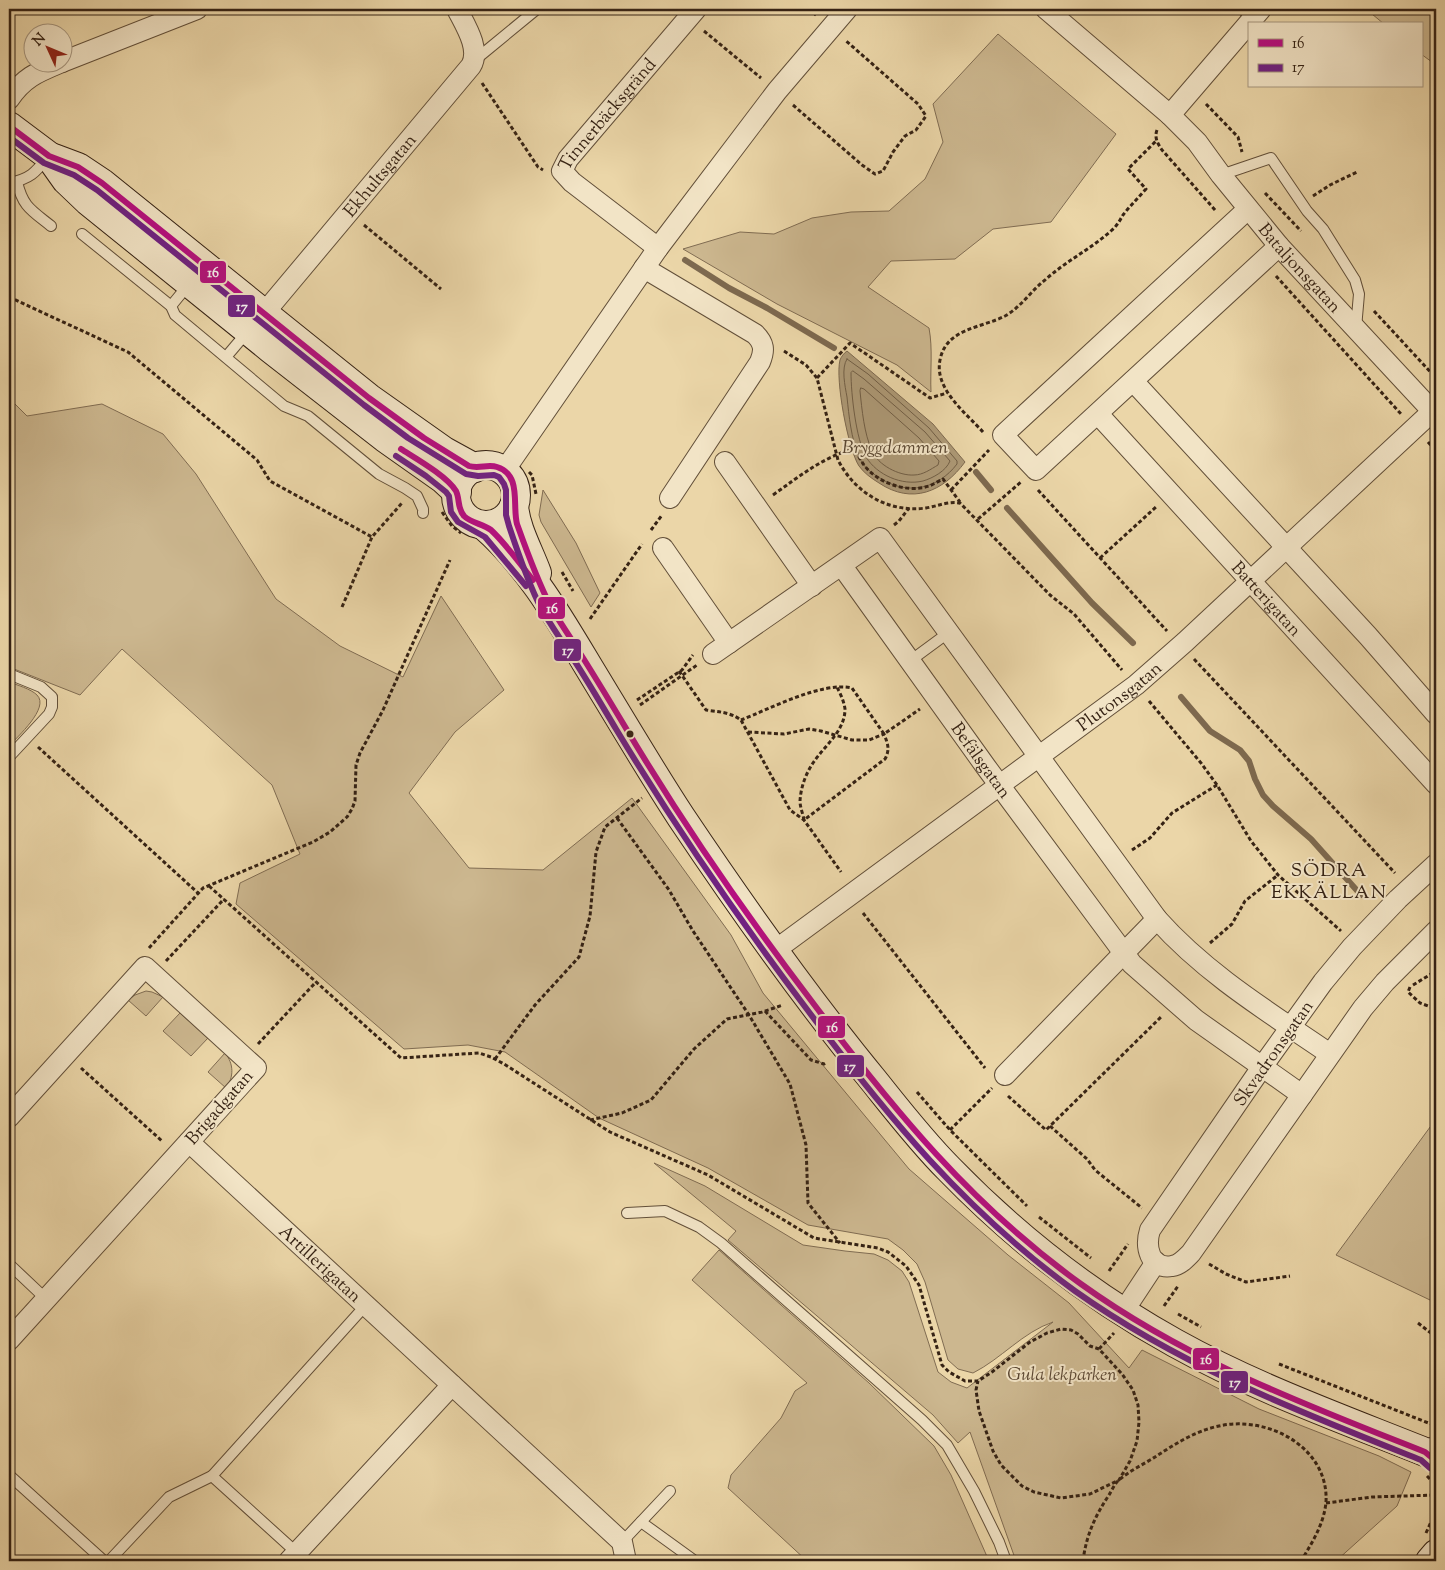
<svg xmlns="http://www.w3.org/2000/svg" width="1445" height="1570" font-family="'Sorts Mill Goudy',serif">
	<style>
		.green { fill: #ccb78f; stroke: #806c52 }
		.water { fill: #ad9976; stroke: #7d694f }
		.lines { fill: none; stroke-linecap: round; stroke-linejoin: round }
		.shore { stroke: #715e45; stroke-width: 1 }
		.stream { stroke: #7d694f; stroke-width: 6 }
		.lane-casing { stroke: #624f39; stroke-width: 12 }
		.street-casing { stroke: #624f39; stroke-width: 22 }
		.secondary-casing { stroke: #352214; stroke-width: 30 }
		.path { stroke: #352214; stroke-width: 3; stroke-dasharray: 4 2.5; stroke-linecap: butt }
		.lane { stroke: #f2e4c6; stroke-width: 10 }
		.street { stroke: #f2e4c6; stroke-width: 20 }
		.secondary { stroke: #f2e4c6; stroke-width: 28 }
		.bus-1-casing { stroke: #f2e4c6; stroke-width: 10 }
		.bus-2-casing { stroke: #f2e4c6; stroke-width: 10 }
		.bus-1 { stroke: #b60f80; stroke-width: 6 }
		.bus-2 { stroke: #702283; stroke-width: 6 }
		.bus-dot { fill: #352214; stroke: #f2e4c6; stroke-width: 2 }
		.labels { text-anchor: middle; stroke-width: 4; stroke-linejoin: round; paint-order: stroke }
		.street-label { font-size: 18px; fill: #352214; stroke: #f2e4c6 }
		.park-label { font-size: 18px; font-style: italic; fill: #5b4733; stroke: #f2e4c6 }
		.water-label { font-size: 19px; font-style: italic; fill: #594631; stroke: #f2e4c6 }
		.neighbourhood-label { font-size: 19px; letter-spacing: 1px; fill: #352214; stroke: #f2e4c6 }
		.line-badge { stroke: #f2e4c6; stroke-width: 2 }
		.badge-label { font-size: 14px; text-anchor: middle; font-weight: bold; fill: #fff }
	</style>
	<rect width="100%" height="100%" fill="#ebd6a8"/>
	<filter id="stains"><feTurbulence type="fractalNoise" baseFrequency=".004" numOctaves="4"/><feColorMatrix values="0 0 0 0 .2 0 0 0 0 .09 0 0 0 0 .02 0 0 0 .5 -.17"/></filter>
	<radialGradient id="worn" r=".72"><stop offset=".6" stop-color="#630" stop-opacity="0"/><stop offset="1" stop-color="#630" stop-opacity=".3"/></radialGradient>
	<g class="green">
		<polygon points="1366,9 1436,9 1436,65 1421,54 1421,24 1384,24"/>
		<path d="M 998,34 L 1116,134 L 1051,222 L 993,229 L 955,259 L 891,261 L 868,287 L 929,328 C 933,349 930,371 931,392 L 897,365 L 777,304 L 683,249 L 740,232 L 774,234 L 812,218 L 851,212 L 889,211 L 925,179 L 943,142 L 933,104 Z"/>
		<path d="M 9,398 L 27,416 L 102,404 L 163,434 L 196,474 L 276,599 L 340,646 L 403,677 L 441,596 L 504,690 L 455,732 L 409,793 L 469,868 L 543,870 L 632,798 L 731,935 L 763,993 L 909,1169 L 1008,1255 L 1069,1303 L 1129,1368 L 1142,1350 L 1259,1409 L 1379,1456 L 1411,1472 L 1397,1506 L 1336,1561 L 1016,1561 L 970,1432 L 958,1443 L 933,1415 L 728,1240 L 736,1231 L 654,1163 L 705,1186 L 803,1245 L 845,1251 L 874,1254 L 888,1260 L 902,1271 L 909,1282 L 938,1372 L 951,1382 L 967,1388 L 1053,1322 C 1023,1332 1001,1359 973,1373 L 958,1369 L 948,1360 L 925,1282 L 917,1264 L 903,1250 L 888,1239 L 808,1225 L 708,1168 L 599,1118 L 505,1052 L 468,1045 L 404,1049 L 236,904 L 240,883 L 300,854 L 272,785 L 122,649 L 80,695 L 9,667 Z"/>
		<polygon points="543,490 576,543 600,593 591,607 541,522 539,515"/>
		<path d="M 9,682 C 17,685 31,689 37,695 C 50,708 17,737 9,746 Z"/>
		<polygon points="146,991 152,992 163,997 146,1016 128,1000 135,995"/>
		<polygon points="180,1013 208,1038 191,1056 163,1031"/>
		<path d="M 225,1053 C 234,1064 234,1077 226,1088 L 208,1072 Z"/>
		<polygon points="1436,1119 1436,1292 1430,1300 1336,1255"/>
		<polygon points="719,1250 869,1383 934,1446 951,1475 989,1561 807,1561 728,1488 731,1475 781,1418 795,1391 807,1383 692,1280"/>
	</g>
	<path class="water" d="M 847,351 L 933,424 L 965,462 C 943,492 912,505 879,483 C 871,478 864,473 859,466 C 848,449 835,379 840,360 C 841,357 844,353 847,351 Z"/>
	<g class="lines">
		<g class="shore">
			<path d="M 847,359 L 868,374 L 929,428 L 957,461 L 957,464 C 938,489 907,496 880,478 C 871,473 863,466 859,457 C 851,438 849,416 847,397 C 845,386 841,368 847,359 Z"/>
			<path d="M 853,371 L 864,379 L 925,432 L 950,461 C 946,471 933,478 923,481 C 902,486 877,475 866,457 C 856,439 851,394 851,373 Z"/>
			<path d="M 861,388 L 864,389 L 919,438 L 939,461 L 938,465 C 931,469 923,475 914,475 C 899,476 878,465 872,451 C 864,433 862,410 860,391 Z"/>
		</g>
		<g class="stream">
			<polyline points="685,260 729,288 767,308 834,348"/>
			<polyline points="976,472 991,490"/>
			<polyline points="1007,508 1092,603 1133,643"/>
			<polyline points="1181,697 1210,731 1240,750 1249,761 1255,779 1263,795 1273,806 1311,839 1361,895"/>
		</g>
		<g class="lane-casing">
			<g id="lane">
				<polyline points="1242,9 1253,18"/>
				<polyline points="475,60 537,9"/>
				<polyline points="1221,175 1271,158 1307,211 1323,229 1355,280 1359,294 1356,328"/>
				<path d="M 17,182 C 23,207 31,210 51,226"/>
				<path d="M 9,183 C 30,179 35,173 48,157"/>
				<polyline points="82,234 171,306 175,315 284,406 308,416 379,474 405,488 417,496 423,509 423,513"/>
				<polyline points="171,306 189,284"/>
				<polyline points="226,357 248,331"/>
				<polyline points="910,661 948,633"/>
				<polyline points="9,674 41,687 52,697 52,707 49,714 9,757"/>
				<polyline points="627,1213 665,1211 699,1227 721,1243 922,1420 947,1445 974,1491 999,1542 1006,1561"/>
				<polyline points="9,1264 46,1299"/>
				<polyline points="9,1475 104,1561"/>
				<polyline points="212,1476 365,1306"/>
				<polyline points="641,1522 695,1561"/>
				<polyline points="622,1542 670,1491"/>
				<polyline points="109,1561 169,1497 212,1476 297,1553"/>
			</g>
		</g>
		<g class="street-casing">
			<g id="street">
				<path id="s1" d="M 1046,9 L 1170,115 L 1197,142 L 1221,175 L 1279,246 L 1436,415"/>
				<polyline points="62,62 197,9"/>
				<path d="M 9,99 C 24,77 38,72 62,62"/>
				<polyline points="1170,115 1261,9"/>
				<polyline points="1248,209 1003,435 1036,470 1279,246"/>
				<path id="s2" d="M 658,248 L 572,182 L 562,171 L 568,159 L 696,9"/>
				<path d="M 644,268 L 755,334 C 764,343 765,350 760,362 L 670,498"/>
				<path id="s3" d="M 255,324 L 471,66 C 481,49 465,25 457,9"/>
				<polyline points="1133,381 1368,636 1436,714"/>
				<path id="s4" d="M 1098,414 L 1436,784"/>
				<polyline points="725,462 812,586"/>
				<polyline points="504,471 658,248 777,91 847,9"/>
				<polyline points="663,548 729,643"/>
				<path id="s5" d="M 842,566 L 986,767 L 1132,964 L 1196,1020 L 1302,1095"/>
				<path d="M 713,654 L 880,538 L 1157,919 C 1206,974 1270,1013 1330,1054"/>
				<path d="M 1436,864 L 1398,899 L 1352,947 L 1323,982 L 1262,1067 L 1150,1230 C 1145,1246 1149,1270 1172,1266 C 1180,1265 1186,1258 1191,1253 L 1363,1008 L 1385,982 L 1436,931"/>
				<path id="s6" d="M 774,951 L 1136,685 L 1185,642 L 1436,408"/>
				<polyline points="1005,1075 1157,919"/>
				<polyline points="9,1117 145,967 256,1068 9,1340"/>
				<path id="s7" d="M 189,1142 L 622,1542 L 626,1561"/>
				<polyline points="1123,1312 1156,1262"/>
				<polyline points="289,1561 452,1385"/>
			</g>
		</g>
		<g class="secondary-casing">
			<g id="secondary">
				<polyline points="9,126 49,156 66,180 88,201 271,349 385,438 443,479 457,492"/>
				<polyline points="54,158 78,167 102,183 369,398 444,451 475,468"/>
				<circle cx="486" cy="495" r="30"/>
				<path d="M 514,506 C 516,529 529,551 537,573"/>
				<path d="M 483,525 C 528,564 558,616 588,666 C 619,717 649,768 681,817 C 742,908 805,997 874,1081 C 898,1111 922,1142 949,1169 C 1015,1237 1092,1297 1175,1343 C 1254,1387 1340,1418 1425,1452 L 1436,1453"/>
				<polyline points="1430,1561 1436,1554"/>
			</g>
		</g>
		<g class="path">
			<polyline points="809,9 816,15"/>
			<polyline points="704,31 761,78"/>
			<polyline points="482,83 538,167 543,170"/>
			<polyline points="1206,104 1238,137 1242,152"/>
			<polyline points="793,105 862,165 875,174 883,171 893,152 905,136 916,130 926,116 918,104 845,40"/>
			<path d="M 1157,130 C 1154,138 1158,144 1162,150 L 1216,211"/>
			<polyline points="1265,193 1301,231"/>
			<polyline points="1313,196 1330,185 1357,172"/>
			<polyline points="364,225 441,289"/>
			<polyline points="1276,276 1401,414"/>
			<polyline points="9,297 128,352 257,460 270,481 372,537 402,503"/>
			<polyline points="1374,311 1436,378"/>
			<path d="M 784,351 L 806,365 L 817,378 L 838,460 C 855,493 888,513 926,508 C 938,506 948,501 960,503 L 1050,595 L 1074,614 L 1122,670"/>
			<polyline points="817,378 850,343 930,398 947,393"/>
			<path d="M 983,432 C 966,413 934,389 940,360 C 946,328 982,328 1005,316 C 1021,307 1031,291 1045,280 C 1066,261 1091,249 1112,230 C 1117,226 1120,220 1123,215 C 1130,206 1138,198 1146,189 L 1128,169 L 1156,141"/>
			<polyline points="1428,442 1436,451"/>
			<polyline points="529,472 532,475 536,494"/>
			<polyline points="951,490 989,450"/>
			<polyline points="1038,490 1167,631"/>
			<path d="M 773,495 C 801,475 822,458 855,448 C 857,452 859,458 862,462 C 874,482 907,494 929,486 C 934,484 939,481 943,479 L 960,502"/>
			<polyline points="442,512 452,526 461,533"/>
			<polyline points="978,519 1021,482"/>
			<polyline points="894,525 899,521 909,508"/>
			<polyline points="651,530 662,515"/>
			<polyline points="1100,558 1156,507"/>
			<polyline points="562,572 573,591"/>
			<polyline points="342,607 372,537"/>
			<polyline points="590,619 642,544"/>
			<polyline points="1194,659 1395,873"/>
			<path d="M 679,671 L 706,710 C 719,712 730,712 741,720 L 790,810 L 804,820 L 841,872"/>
			<polyline points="637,700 682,670 693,655"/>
			<polyline points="1149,701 1201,763 1217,785 1251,841 1278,875 1341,931"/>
			<polyline points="640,705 697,665"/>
			<path d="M 741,720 C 769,709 823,681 852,688 L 884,734 L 920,709"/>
			<path d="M 748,732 L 784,734 L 809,729 L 821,731 L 852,740 L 869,740 L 884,734 C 888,744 890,750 885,759 L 804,820 C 803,814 800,807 800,801 C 801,784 808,768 819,755 C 830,741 845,728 845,709 C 844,701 840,693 837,687"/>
			<polyline points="38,747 198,893"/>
			<polyline points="617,818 669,890 693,931 749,1015 790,1084 806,1145 808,1203 840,1243"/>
			<polyline points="1132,850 1150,838 1172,813 1217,785"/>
			<polyline points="209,886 401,1058 479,1053 491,1057 504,1064 610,1132 708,1175 814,1238 878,1248 888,1252 906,1266 919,1285 942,1365 949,1372 965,1381 978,1381 992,1372 1030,1342 1047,1333 1061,1329 1071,1330 1078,1334 1090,1346 1099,1349 1122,1374 1133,1390 1138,1405 1139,1422 1137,1441 1130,1461 1119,1480 1090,1494 1061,1498 1034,1492 1022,1486 1001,1465 993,1451 979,1411 976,1390 978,1381"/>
			<polyline points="863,913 985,1068"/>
			<polyline points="1210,943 1232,924 1245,901 1278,875"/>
			<polyline points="149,948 203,888 313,842 330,832 347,817 352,809 355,801 356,765 360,753 383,710 450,560"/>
			<polyline points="166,961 224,899"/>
			<polyline points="1413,985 1436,971"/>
			<polyline points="1410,987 1408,992 1420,1003 1436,1009"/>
			<polyline points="765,1011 811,1060 824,1064 827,1062"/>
			<polyline points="258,1044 316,982"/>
			<polyline points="495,1059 535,1005 579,957 590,916 596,852 605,827 642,798"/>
			<polyline points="81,1068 162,1141"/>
			<polyline points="917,1092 950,1130 1027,1206"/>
			<polyline points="1008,1096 1046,1130 1162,1016"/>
			<polyline points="590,1120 622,1113 651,1100 694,1049 727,1019 762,1012 783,1005"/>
			<polyline points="1050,1126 1087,1159 1095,1170 1142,1208"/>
			<polyline points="950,1130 992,1088"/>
			<polyline points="1039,1217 1091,1258"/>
			<polyline points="1209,1264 1226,1274 1246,1282 1290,1276"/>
			<polyline points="1109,1271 1128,1244"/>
			<polyline points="1164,1306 1178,1286"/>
			<polyline points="1178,1314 1201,1327"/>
			<polyline points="1418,1323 1436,1337"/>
			<polyline points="1099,1349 1114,1333"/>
			<polyline points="1279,1364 1436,1426"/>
			<polyline points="1432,1425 1436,1420"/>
			<polyline points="1427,1476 1435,1484 1436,1488"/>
			<polyline points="1326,1503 1372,1497 1436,1495"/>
			<polyline points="1426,1533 1436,1511"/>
			<path d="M 1083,1561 C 1086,1536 1095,1516 1109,1495 C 1112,1490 1115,1483 1119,1480 C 1129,1471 1144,1464 1155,1457 C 1175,1444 1195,1431 1219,1426 C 1267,1415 1329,1447 1326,1502 C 1324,1524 1312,1543 1301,1561"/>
		</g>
		<use href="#lane" class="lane"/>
		<use href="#street" class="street"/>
		<use href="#secondary" class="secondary"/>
		<g class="bus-1-casing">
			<g id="bus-1">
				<path d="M 9,126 L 49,156 L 78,167 L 102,183 L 369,398 L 424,438 L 469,466 C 479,469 488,464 497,467 C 522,475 512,505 517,524 C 526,549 537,580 550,605 C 558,620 569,635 578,650 C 594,675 609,700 624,725 C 681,821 745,914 813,1003 C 893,1109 972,1206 1081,1284 C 1188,1361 1304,1404 1425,1452 L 1436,1461"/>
				<path d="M 401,449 C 415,458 447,476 456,491 C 460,499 457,508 464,516 C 471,523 483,524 491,530 C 507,545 519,563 533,580"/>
			</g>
		</g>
		<g class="bus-2-casing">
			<g id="bus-2">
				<path d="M 9,137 L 44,163 L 74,175 L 97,190 L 364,405 L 408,438 L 466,474 L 478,476 L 494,475 L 499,477 L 504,484 L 506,490 L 506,515 L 509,526 C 518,553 528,583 541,608 C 550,624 560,638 570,654 C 586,678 601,704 616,729 C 674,825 738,918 806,1008 C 887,1116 965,1211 1075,1291 C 1182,1367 1300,1412 1421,1460 L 1430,1468"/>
				<polyline points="396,456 426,476 446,492 449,496 451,512 458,522 485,537 526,586"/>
			</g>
		</g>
		<use href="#bus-1" class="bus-1"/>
		<use href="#bus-2" class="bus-2"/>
	</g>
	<circle class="bus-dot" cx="630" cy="734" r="4.5"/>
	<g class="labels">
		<g class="street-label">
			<text dy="6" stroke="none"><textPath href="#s2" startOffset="196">Tinnerbäcksgränd</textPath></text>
			<text dy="6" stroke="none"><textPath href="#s3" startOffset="194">Ekhultsgatan</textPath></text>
			<text dy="6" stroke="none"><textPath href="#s1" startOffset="364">Bataljonsgatan</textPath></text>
			<text dy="6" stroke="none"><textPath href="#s4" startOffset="250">Batterigatan</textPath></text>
			<text dy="6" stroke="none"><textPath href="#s6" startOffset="429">Plutonsgatan</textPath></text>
			<text dy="6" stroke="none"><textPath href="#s5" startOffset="239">Befälsgatan</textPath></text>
			<text transform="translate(1273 1053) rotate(-55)" y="6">Skvadronsgatan</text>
			<text transform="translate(219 1107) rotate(-49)" y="6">Brigadgatan</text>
			<text dy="6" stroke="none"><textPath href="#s7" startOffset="179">Artillerigatan</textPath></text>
		</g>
		<g class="park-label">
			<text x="1062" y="1380">Gula lekparken</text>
		</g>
		<g class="water-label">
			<text x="895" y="453">Bryggdammen</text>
		</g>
		<g class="neighbourhood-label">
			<text x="1329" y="876">SÖDRA<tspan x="1329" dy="22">EKKÄLLAN</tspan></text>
		</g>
	</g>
	<g class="line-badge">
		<rect x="199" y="260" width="28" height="24" rx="5" fill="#b60f80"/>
		<rect x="227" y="294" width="29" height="24" rx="5" fill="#702283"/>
		<rect x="537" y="596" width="29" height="24" rx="5" fill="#b60f80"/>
		<rect x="553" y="638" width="29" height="24" rx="5" fill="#702283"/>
		<rect x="817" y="1015" width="29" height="24" rx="5" fill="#b60f80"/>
		<rect x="836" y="1054" width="29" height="24" rx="5" fill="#702283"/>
		<rect x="1192" y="1347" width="28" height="24" rx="5" fill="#b60f80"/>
		<rect x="1220" y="1370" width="29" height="24" rx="5" fill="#702283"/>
	</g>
	<g class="badge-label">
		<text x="213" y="277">16</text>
		<text x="242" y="311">17</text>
		<text x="552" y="613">16</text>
		<text x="568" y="655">17</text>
		<text x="832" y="1032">16</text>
		<text x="850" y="1071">17</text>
		<text x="1206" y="1364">16</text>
		<text x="1235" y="1387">17</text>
	</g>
	<rect width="1445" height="1570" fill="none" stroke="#ebd6a8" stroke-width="30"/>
	<rect x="10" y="10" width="1425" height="1550" fill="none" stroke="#352214" stroke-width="2.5"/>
	<rect x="15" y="15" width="1415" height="1540" fill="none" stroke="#352214"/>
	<rect x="1248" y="22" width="175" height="65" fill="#f2e4c6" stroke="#a6967f"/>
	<rect x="1258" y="39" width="25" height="8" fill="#b60f80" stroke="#a6967f"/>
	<text x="1292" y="48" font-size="15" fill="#352214">16</text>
	<rect x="1258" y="64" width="25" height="8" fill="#702283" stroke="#a6967f"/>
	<text x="1292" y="72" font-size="15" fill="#352214">17</text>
	<g transform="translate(48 48) rotate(314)"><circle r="24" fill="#f2e4c6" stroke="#a6967f"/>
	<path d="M0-4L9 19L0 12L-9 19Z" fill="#8f2418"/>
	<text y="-8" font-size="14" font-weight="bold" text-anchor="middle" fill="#352214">N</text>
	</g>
	<rect width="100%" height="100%" filter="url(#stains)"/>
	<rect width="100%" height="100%" fill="url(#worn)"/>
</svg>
